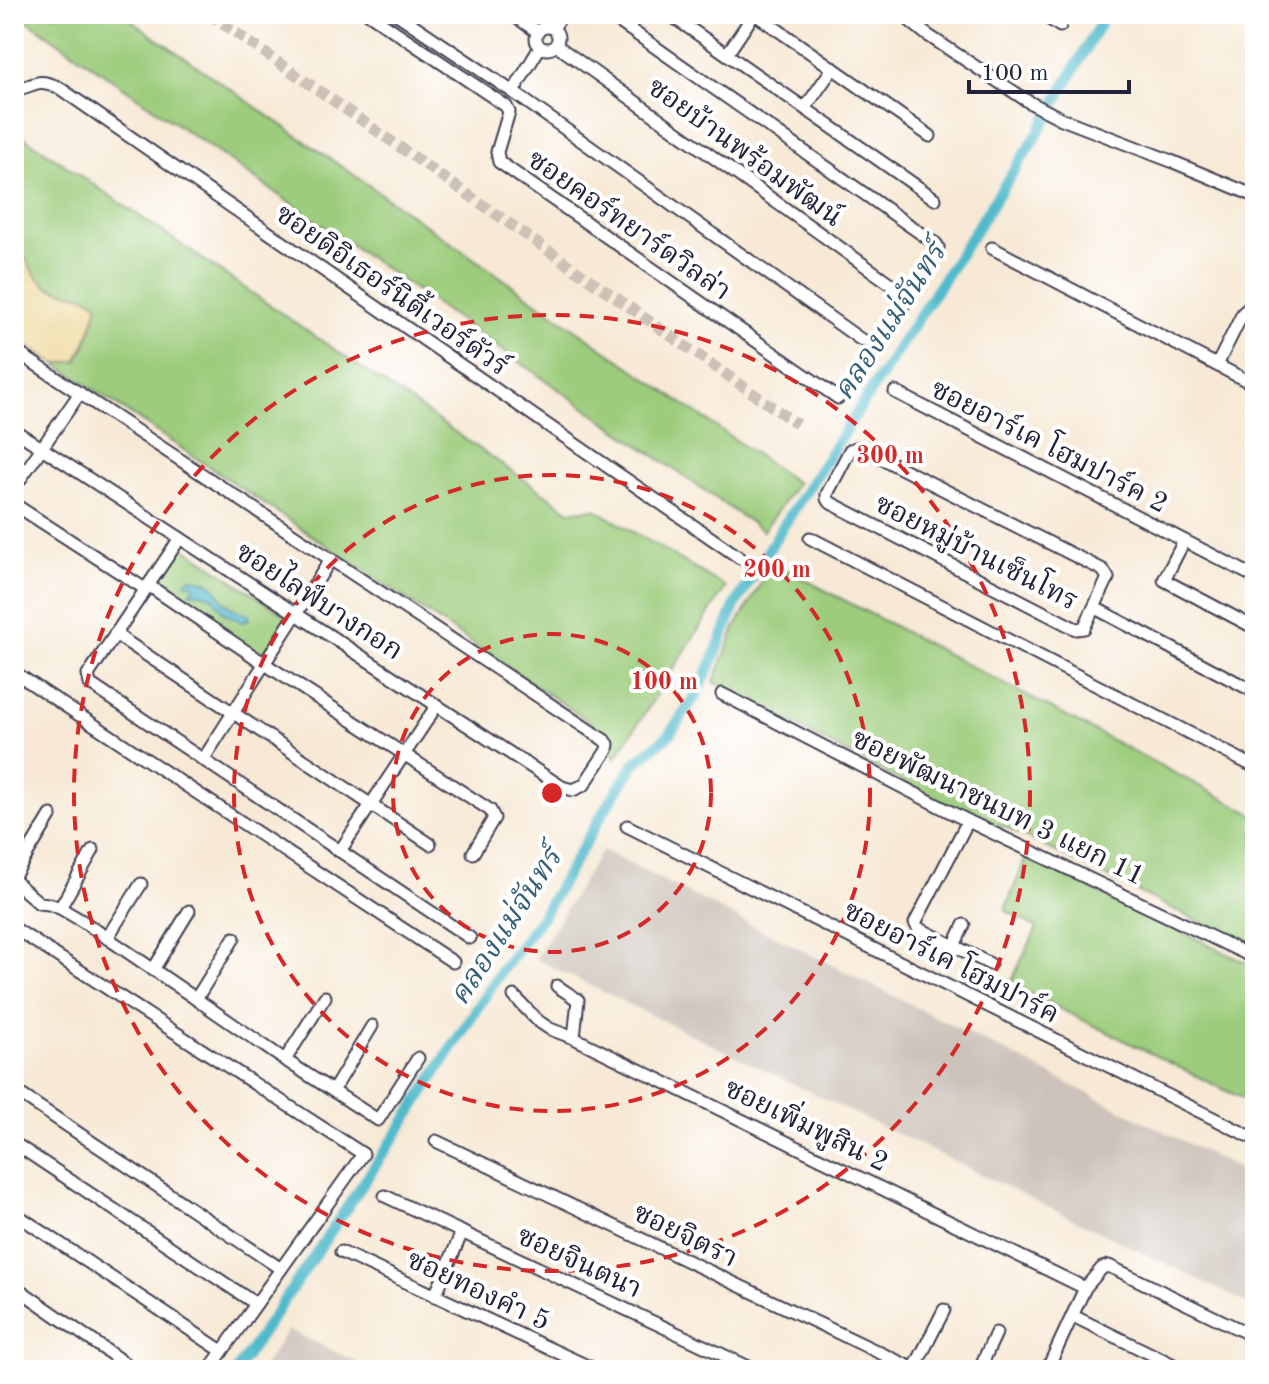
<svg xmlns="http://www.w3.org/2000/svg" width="1269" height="1384" font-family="'Old Standard TT','Noto Serif Thai',serif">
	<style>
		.industrial { fill: #ccc2b9 }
		.green { fill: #9ccc7b; stroke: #5f775b; stroke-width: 2 }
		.sand { fill: #eeda9e; stroke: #887e6c; stroke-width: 2 }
		.water { fill: #4fbacc; stroke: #386e84; stroke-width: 2 }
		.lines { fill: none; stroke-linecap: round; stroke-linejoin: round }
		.canal { stroke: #4fbacc; stroke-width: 11 }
		.minor-tunnel { stroke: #ccc1b6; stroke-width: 11; stroke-dasharray: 11 5.5; stroke-linecap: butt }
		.minor-casing { stroke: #424052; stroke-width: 15 }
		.minor { stroke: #fff; stroke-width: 11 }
		.ring { fill: none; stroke: #d62828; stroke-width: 4; stroke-dasharray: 14 10 }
		.labels { text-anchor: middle; stroke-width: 8; stroke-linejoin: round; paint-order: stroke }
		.street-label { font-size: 28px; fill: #22223b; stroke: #fff }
		.water-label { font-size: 30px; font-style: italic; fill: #345f75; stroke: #fff }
		.centre { fill: #d62828; stroke: #fff; stroke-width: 4 }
		.ring-label { font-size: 24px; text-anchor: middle; font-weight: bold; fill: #d62828; stroke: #fff; stroke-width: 8; stroke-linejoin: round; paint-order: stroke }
	</style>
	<rect width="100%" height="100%" fill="#fff"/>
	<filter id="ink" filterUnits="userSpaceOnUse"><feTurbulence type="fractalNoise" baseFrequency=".0125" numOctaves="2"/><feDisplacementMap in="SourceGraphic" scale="16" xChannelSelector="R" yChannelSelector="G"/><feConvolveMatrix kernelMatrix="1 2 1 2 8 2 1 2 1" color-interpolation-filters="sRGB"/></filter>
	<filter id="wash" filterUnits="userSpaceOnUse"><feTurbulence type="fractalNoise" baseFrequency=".006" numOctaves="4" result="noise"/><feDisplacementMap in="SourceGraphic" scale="32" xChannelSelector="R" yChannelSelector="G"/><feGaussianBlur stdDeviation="1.8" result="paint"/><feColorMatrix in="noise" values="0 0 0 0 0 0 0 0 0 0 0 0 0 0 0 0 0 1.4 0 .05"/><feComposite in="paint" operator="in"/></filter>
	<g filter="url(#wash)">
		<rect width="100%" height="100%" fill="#f7e9d5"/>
		<g class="industrial">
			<polygon points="602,850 1255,1177 1255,1307 535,959"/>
			<polygon points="288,1330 374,1370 261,1370"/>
		</g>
		<g class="green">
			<polygon points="18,14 122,14 797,483 763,531"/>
			<path d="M 14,130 L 570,511 L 595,509 L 726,587 L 615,759 L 606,733 L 56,364 L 77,361 L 87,343 L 95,317 L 84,296 C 66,292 48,291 36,276 C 26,264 28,261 14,251 Z"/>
			<polygon points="182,546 288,617 263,656 155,585"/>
			<polygon points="773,563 1255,815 1255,949 1005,827 960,813 714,682 735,628"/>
			<polygon points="1026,857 1255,967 1255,1105 1010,984 1037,928 1005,910"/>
		</g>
		<path class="sand" d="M 14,251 L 25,258 L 36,276 L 49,288 L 84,296 L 98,303 C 94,324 87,342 76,361 L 56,364 L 14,337 Z"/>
		<path class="water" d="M 191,578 C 225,583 210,592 231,607 C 237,611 244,612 249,615 L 249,619 L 242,622 L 224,613 L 212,596 L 202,593 L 190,593 L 194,589 L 193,584 L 186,584 L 186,582 Z"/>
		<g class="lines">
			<polyline class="canal" points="237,1370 400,1129 501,971 541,918 601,816 635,763 669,735 697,694 713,660 735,605 780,531 1037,135 1100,24 1104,14"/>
		</g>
	</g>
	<g filter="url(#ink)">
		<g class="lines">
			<polyline class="minor-tunnel" points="209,14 797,424"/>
			<g class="minor-casing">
				<g id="minor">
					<polyline points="369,14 506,106 509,112 497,152 499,162 838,398"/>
					<path d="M 397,14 L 513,92 L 860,339 C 869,343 875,344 883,337 L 937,252 L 938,247 L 936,244 L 608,14"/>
					<polyline points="511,14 538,32"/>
					<polyline points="669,14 935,199"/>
					<polyline points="755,14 930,136"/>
					<polyline points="907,14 910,21 926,34 1029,102 1062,119 1171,161 1255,196"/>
					<polyline points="1042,14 1060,26"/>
					<polyline points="1242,14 1255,22"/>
					<circle cx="547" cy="38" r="11"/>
					<polyline points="553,28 563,14"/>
					<polyline points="556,45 909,297"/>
					<polyline points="727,54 754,14"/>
					<path d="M 14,89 C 36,88 33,76 58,87 L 740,558"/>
					<polyline points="513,92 540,47"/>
					<polyline points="805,108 833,68"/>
					<polyline points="992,248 1255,385"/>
					<polyline points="14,350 604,740 608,744 607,750 584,785 573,790 562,787 14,430"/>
					<polyline points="1217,365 1243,313 1250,307 1255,308"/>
					<polyline points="895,392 1255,577"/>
					<polygon points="859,447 1103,570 1108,578 1084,628 1076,629 831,503 827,499 827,494 850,450"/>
					<polyline points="14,488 80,393"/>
					<polyline points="14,504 145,589"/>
					<polyline points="180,538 88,675 90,684 470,938"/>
					<polyline points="810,538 1255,767"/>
					<polyline points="1184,541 1164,580 1255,628"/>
					<polyline points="148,585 265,664 490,810 494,818 473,853"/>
					<polyline points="1095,608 1255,692"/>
					<polyline points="115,634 430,844"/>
					<polyline points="14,672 453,962"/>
					<polyline points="722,694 968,821 1255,958"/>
					<polyline points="203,760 331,559"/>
					<polyline points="968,821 915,923 918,928 990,964"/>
					<polyline points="627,826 1255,1139"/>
					<polyline points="340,851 437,705"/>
					<polyline points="14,876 51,815"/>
					<polyline points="14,881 39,903 49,904 60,908 84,922 285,1060 378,1120 418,1058"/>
					<polyline points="60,908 93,850"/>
					<polyline points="14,928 363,1154 209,1370"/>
					<polyline points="107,938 141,884"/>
					<polyline points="954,946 964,925"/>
					<polyline points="153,970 189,911"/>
					<polyline points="557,986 578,1000 574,1038"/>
					<polyline points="514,996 538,1021 550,1029 574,1038 1085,1288"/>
					<polyline points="196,999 234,938"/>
					<polyline points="285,1060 325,997"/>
					<polyline points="14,1090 281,1269"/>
					<polyline points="333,1091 372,1026"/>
					<polyline points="436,1141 916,1370"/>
					<polyline points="14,1143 256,1304"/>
					<polyline points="385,1196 755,1370"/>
					<polyline points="14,1213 222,1351"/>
					<polyline points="341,1252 596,1370"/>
					<polyline points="14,1286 134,1370"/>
					<polyline points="435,1296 462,1232"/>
					<polyline points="1073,1316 1184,1370"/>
					<polyline points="914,1369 944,1310"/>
					<polyline points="979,1370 996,1333"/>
					<polyline points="1047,1370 1085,1288 1102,1268 1109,1266 1255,1337"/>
				</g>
			</g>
			<use href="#minor" class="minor"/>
		</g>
	</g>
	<g class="ring">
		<circle cx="552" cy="793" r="159"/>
		<circle cx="552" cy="793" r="318"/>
		<circle cx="552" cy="793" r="478"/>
	</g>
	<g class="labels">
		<g class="street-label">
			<text transform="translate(746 151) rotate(36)" y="10">ซอยบ้านพร้อมพัฒน์</text>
			<text transform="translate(630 224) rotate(35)" y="10">ซอยคอร์ทยาร์ดวิลล่า</text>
			<text transform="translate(393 289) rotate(35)" y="10">ซอยดิอิเธอร์นิตี้เวอร์ดัวร์</text>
			<text transform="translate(1050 445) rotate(27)" y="10">ซอยอาร์เค โฮมปาร์ค 2</text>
			<text transform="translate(977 551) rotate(27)" y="10">ซอยหมู่บ้านเซ็นโทร</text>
			<text transform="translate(320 600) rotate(33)" y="10">ซอยไลฟ์บางกอก</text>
			<text transform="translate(999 806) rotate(26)" y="10">ซอยพัฒนาชนบท 3 แยก 11</text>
			<text transform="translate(952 961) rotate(27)" y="10">ซอยอาร์เค โฮมปาร์ค</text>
			<text transform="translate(807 1124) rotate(26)" y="10">ซอยเพิ่มพูสิน 2</text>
			<text transform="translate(686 1234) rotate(26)" y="10">ซอยจิตรา</text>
			<text transform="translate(580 1261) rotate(25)" y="10">ซอยจินตนา</text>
			<text transform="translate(479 1289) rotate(25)" y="10">ซอยทองคำ 5</text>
		</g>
		<g class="water-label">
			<text transform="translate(889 321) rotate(-57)" y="10">คลองแม่จันทร์</text>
			<text transform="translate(505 926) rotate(-57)" y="10">คลองแม่จันทร์</text>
		</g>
	</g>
	<circle cx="552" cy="793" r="12" class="centre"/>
	<g class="ring-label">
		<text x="890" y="463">300 m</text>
		<text x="777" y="577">200 m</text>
		<text x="664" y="689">100 m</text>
	</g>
	<rect width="1269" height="1384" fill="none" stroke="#fff" stroke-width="48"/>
	<path d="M969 80v12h160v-12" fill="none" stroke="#22223b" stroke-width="4"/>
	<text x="981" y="80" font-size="24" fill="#22223b" stroke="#ffffff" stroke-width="6" paint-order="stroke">100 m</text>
</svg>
